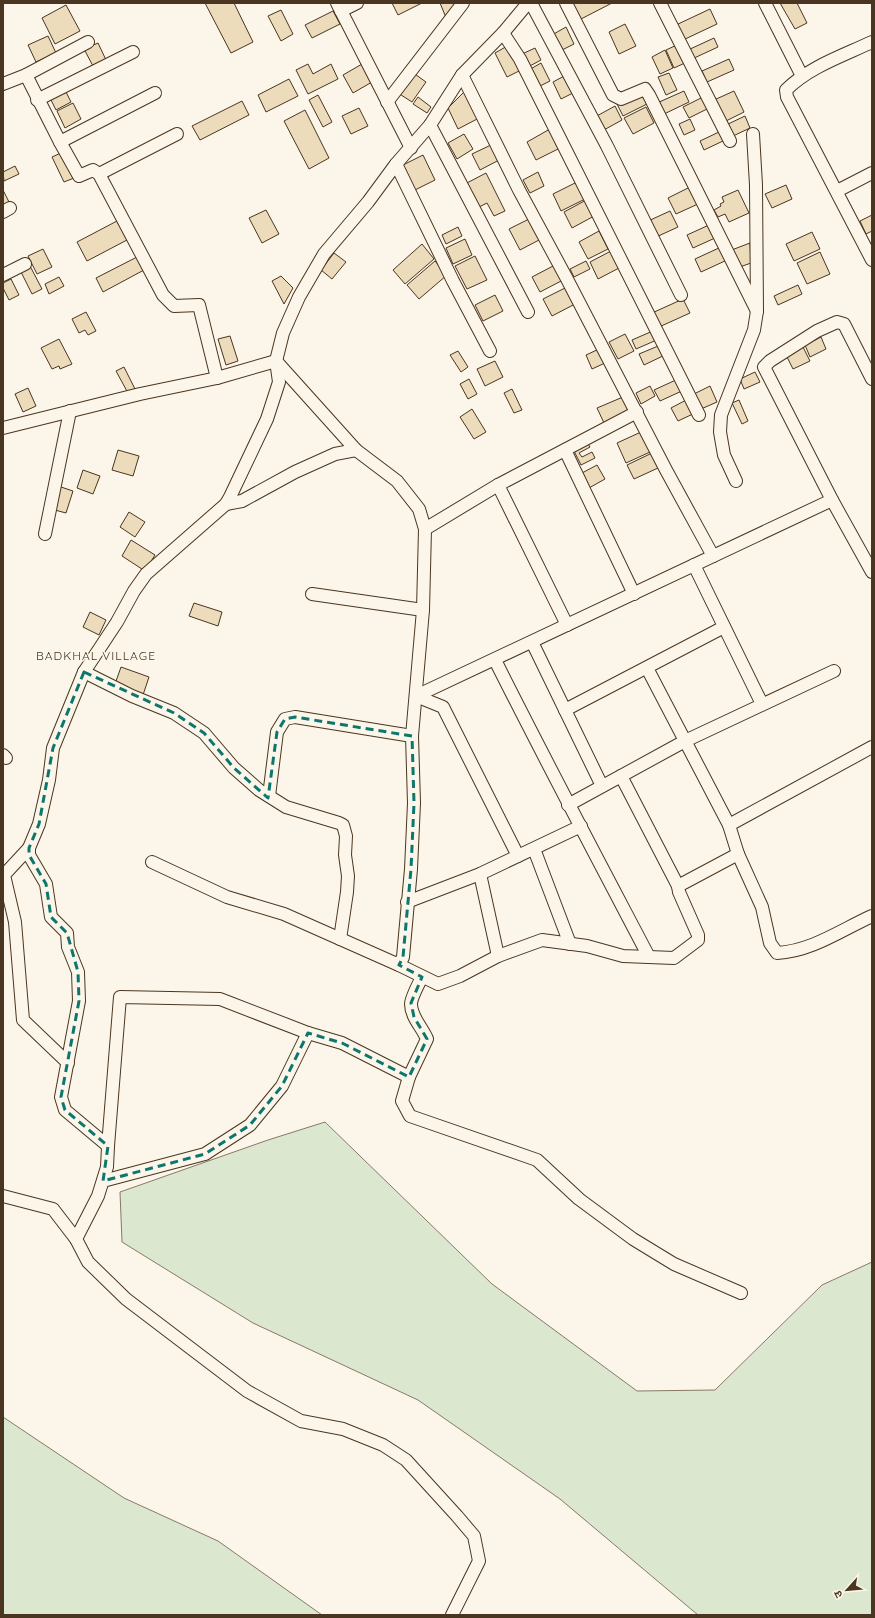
<svg xmlns="http://www.w3.org/2000/svg" width="875" height="1618" font-family="Quicksand,'Noto Sans Devanagari',sans-serif">
	<style>
		.green { fill: #dce7d0; stroke: #887966 }
		.building { fill: #ecdcbc; stroke: #4a3520 }
		.lines { fill: none; stroke-linecap: round; stroke-linejoin: round }
		.minor-casing { stroke: #4a3520; stroke-width: 14 }
		.minor { stroke: #fbf6e9; stroke-width: 12 }
		.marked { fill: none; stroke: #0f766e; stroke-width: 3; stroke-dasharray: 8 5; stroke-linejoin: round }
		.labels { text-anchor: middle; stroke-width: 3; stroke-linejoin: round; paint-order: stroke }
		.neighbourhood-label { font-size: 12px; letter-spacing: 1px; fill: #4a3520; stroke: #fbf6e9 }
	</style>
	<rect width="100%" height="100%" fill="#fbf6e9"/>
	<g class="green">
		<polygon points="325,1122 492,1284 637,1391 715,1390 822,1285 872,1262 872,1615 698,1615 560,1499 418,1400 253,1323 122,1242 120,1192 268,1140"/>
		<polygon points="3,1417 124,1498 218,1541 322,1615 3,1615"/>
	</g>
	<g class="building">
		<polygon points="205,3 234,3 253,42 231,53"/>
		<polygon points="392,3 422,3 398,15"/>
		<polygon points="440,3 456,3 447,20"/>
		<polygon points="575,3 612,3 581,19 573,4"/>
		<polygon points="780,3 797,3 807,23 795,29"/>
		<polygon points="66,5 80,31 55,44 42,18"/>
		<polygon points="710,9 717,24 683,40 676,25"/>
		<polygon points="281,10 293,34 281,41 268,16"/>
		<polygon points="333,11 340,24 312,38 305,25"/>
		<polygon points="625,24 636,46 619,54 609,32"/>
		<polygon points="566,27 574,44 560,51 552,35"/>
		<polygon points="48,36 56,53 36,62 28,45"/>
		<polygon points="714,38 718,47 692,59 688,50"/>
		<polygon points="98,43 107,62 94,68 84,49"/>
		<polygon points="679,44 687,62 674,68 666,50"/>
		<polygon points="509,45 521,70 507,77 495,53"/>
		<polygon points="535,48 541,60 526,68 520,55"/>
		<polygon points="665,50 673,68 660,74 652,57"/>
		<polygon points="729,59 734,70 707,82 702,71"/>
		<polygon points="541,63 550,81 536,88 527,71"/>
		<polygon points="308,64 313,74 331,64 338,79 308,94 296,70"/>
		<polygon points="362,64 372,82 353,93 343,75"/>
		<polygon points="412,72 426,82 412,102 398,93"/>
		<polygon points="669,73 677,90 666,95 658,77"/>
		<polygon points="568,74 577,91 561,99 553,82"/>
		<polygon points="289,79 298,96 266,112 258,95"/>
		<polygon points="64,88 71,102 56,110 49,96"/>
		<polygon points="465,91 479,118 458,129 448,108"/>
		<polygon points="684,91 689,102 662,115 657,103"/>
		<polygon points="734,91 744,112 724,122 714,100"/>
		<polygon points="641,92 647,104 623,116 617,104"/>
		<polygon points="318,95 332,122 323,127 309,100"/>
		<polygon points="418,97 431,107 427,113 413,104"/>
		<polygon points="703,97 709,108 689,118 683,107"/>
		<polygon points="242,101 249,115 200,140 192,126"/>
		<polygon points="73,103 81,119 65,128 57,111"/>
		<polygon points="615,106 622,120 602,131 595,117"/>
		<polygon points="646,107 654,123 633,134 624,118"/>
		<polygon points="359,108 368,126 351,134 342,116"/>
		<polygon points="305,110 329,158 309,169 284,121"/>
		<polygon points="745,116 750,128 731,137 726,125"/>
		<polygon points="690,119 695,130 684,135 679,124"/>
		<polygon points="550,129 560,148 536,160 527,142"/>
		<polygon points="719,132 723,141 704,150 700,141"/>
		<polygon points="464,134 473,149 457,159 448,143"/>
		<polygon points="493,144 501,159 480,170 472,154"/>
		<polygon points="63,152 74,178 64,182 52,157"/>
		<polygon points="423,155 435,180 415,190 403,165"/>
		<polygon points="15,166 19,174 4,181 3,172"/>
		<polygon points="538,172 544,186 530,193 523,180"/>
		<polygon points="486,173 505,211 494,216 487,203 477,208 465,184"/>
		<polygon points="579,181 587,198 561,211 553,194"/>
		<polygon points="786,185 792,199 772,208 765,194"/>
		<polygon points="690,187 698,204 676,214 668,198"/>
		<polygon points="3,190 9,202 3,205"/>
		<polygon points="738,190 749,213 729,222 725,214 718,217 714,210 721,206 720,204 724,202 722,197"/>
		<polygon points="588,199 596,215 572,228 564,212"/>
		<polygon points="266,210 279,234 262,243 249,218"/>
		<polygon points="670,211 678,227 654,238 646,222"/>
		<polygon points="872,215 872,231 866,234 860,221"/>
		<polygon points="529,219 539,240 520,250 509,229"/>
		<polygon points="117,221 127,240 87,261 77,242"/>
		<polygon points="709,225 715,238 693,248 687,235"/>
		<polygon points="458,227 462,236 446,244 442,235"/>
		<polygon points="599,231 608,249 588,259 579,242"/>
		<polygon points="812,232 820,249 794,261 786,244"/>
		<polygon points="465,239 472,255 453,264 446,248"/>
		<polygon points="750,243 751,263 737,268 729,251"/>
		<polygon points="422,244 434,259 405,284 393,270"/>
		<polygon points="721,247 727,260 701,272 695,259"/>
		<polygon points="43,249 52,267 37,274 28,256"/>
		<polygon points="611,251 619,268 598,279 590,262"/>
		<polygon points="820,252 830,274 807,284 797,263"/>
		<polygon points="334,253 346,262 332,279 321,270"/>
		<polygon points="475,256 487,280 467,289 455,266"/>
		<polygon points="137,257 144,270 103,292 96,278"/>
		<polygon points="435,261 447,275 419,299 407,285"/>
		<polygon points="586,261 590,269 574,277 570,269"/>
		<polygon points="555,265 563,280 540,292 532,277"/>
		<polygon points="30,266 42,289 32,294 20,270"/>
		<polygon points="281,276 293,288 284,304 272,281"/>
		<polygon points="59,277 64,286 49,294 45,284"/>
		<polygon points="11,279 19,295 9,300 3,288 3,283"/>
		<polygon points="798,285 802,294 778,305 774,296"/>
		<polygon points="567,287 575,304 552,316 543,299"/>
		<polygon points="495,295 503,311 483,321 475,305"/>
		<polygon points="683,299 690,313 659,327 652,313"/>
		<polygon points="86,312 96,331 88,335 85,330 79,333 72,319"/>
		<polygon points="655,330 659,339 636,349 632,340"/>
		<polygon points="625,334 634,351 618,359 609,342"/>
		<polygon points="230,336 238,361 226,365 218,339"/>
		<polygon points="821,337 826,349 810,357 805,345"/>
		<polygon points="59,339 72,364 60,369 59,366 52,369 41,348"/>
		<polygon points="663,344 667,354 644,365 639,354"/>
		<polygon points="803,347 810,361 793,369 786,355"/>
		<polygon points="599,349 605,363 592,369 586,355"/>
		<polygon points="458,351 468,367 461,372 450,355"/>
		<polygon points="495,361 503,377 485,386 477,369"/>
		<polygon points="124,367 135,389 128,393 116,371"/>
		<polygon points="755,372 760,382 744,389 740,379"/>
		<polygon points="469,379 477,394 468,399 460,384"/>
		<polygon points="678,379 684,390 660,401 654,390"/>
		<polygon points="650,386 655,396 641,404 636,393"/>
		<polygon points="710,386 717,402 701,409 694,394"/>
		<polygon points="28,388 36,406 23,412 15,394"/>
		<polygon points="512,389 522,410 514,413 504,393"/>
		<polygon points="623,397 629,411 604,423 597,408"/>
		<polygon points="688,399 695,413 678,421 671,408"/>
		<polygon points="739,400 748,421 742,424 732,403"/>
		<polygon points="472,409 486,432 474,439 460,417"/>
		<polygon points="641,432 650,452 626,463 617,443"/>
		<polygon points="587,442 590,447 579,453 582,457 592,452 595,458 581,465 573,449"/>
		<polygon points="118,450 139,456 133,476 112,470"/>
		<polygon points="652,453 658,468 634,479 627,465"/>
		<polygon points="597,465 605,479 589,488 582,473"/>
		<polygon points="83,470 100,476 93,494 77,488"/>
		<polygon points="58,486 73,491 66,513 51,509"/>
		<polygon points="129,512 145,522 135,537 120,527"/>
		<polygon points="131,540 155,555 145,571 122,556"/>
		<polygon points="194,603 222,612 218,626 189,616"/>
		<polygon points="90,612 106,620 99,635 83,627"/>
		<polygon points="121,667 149,677 143,695 115,684"/>
	</g>
	<g class="lines">
		<g class="minor-casing">
			<g id="minor">
				<polyline points="337,3 411,148"/>
				<polyline points="531,3 607,146 681,295"/>
				<polyline points="566,3 613,95 621,99 645,89 649,95 757,311"/>
				<polyline points="660,3 730,141"/>
				<polyline points="765,3 802,76"/>
				<polyline points="341,11 357,3"/>
				<polyline points="503,33 520,59 699,415"/>
				<path d="M 872,42 C 842,56 809,67 786,90 L 787,97 L 872,260"/>
				<polyline points="26,75 60,142 79,176 93,170 99,174 163,295 174,306 199,305 217,378"/>
				<polyline points="462,75 519,190 567,279 666,470 713,556"/>
				<polyline points="3,84 26,75 88,42"/>
				<polyline points="37,100 133,52"/>
				<polyline points="387,102 463,3"/>
				<polyline points="430,125 528,312"/>
				<polyline points="60,142 155,93"/>
				<polyline points="396,164 453,281 490,351"/>
				<polyline points="99,174 177,134"/>
				<polyline points="837,191 872,173"/>
				<polyline points="3,212 10,208"/>
				<polyline points="3,275 25,264"/>
				<polyline points="872,379 844,324 837,322 817,331 770,361 764,367 832,500 872,572"/>
				<polyline points="3,428 140,394 217,378 276,361 356,450 397,481 419,509 425,529 423,610 412,736 414,803 411,869 403,957 399,965"/>
				<polyline points="565,450 634,594"/>
				<polyline points="736,481 724,455 720,432 721,415 754,330 757,311 756,185 753,134"/>
				<polyline points="498,485 567,625"/>
				<polyline points="226,504 242,501 295,472 335,454 356,450"/>
				<polyline points="425,529 498,485 637,412"/>
				<polyline points="45,534 70,411"/>
				<polyline points="694,565 762,704"/>
				<polyline points="312,594 423,610"/>
				<polyline points="532,642 602,786"/>
				<path d="M 495,660 C 545,760 597,858 649,957"/>
				<path d="M 647,668 L 729,825 L 738,854 L 762,907 L 770,943 L 777,953 C 812,951 841,930 872,916"/>
				<polyline points="84,672 132,696 174,713 204,733 234,768 259,790 286,807 339,823 343,825 346,836 345,855 348,876 347,892 340,939"/>
				<polyline points="416,696 832,500"/>
				<polyline points="416,696 443,707 518,856"/>
				<polyline points="565,710 724,627"/>
				<polyline points="3,755 6,758"/>
				<polyline points="269,796 277,732 285,719 295,717 412,736"/>
				<polyline points="568,805 685,741 834,671"/>
				<polyline points="729,825 872,747"/>
				<polyline points="29,848 4,875 15,922 23,1020 68,1063"/>
				<polyline points="534,849 570,944"/>
				<polyline points="152,862 227,897 284,914 399,965 438,984 460,976 498,956 542,940 587,946 623,956 674,958 698,940 698,935 679,892 678,886 621,776"/>
				<polyline points="480,874 498,956"/>
				<polyline points="678,886 738,854"/>
				<polyline points="407,902 480,874 581,826"/>
				<path d="M 422,977 C 419,983 411,998 411,1004 C 411,1017 422,1027 427,1039 L 409,1077 L 402,1101 L 410,1116 L 537,1160 L 579,1199 L 633,1239 L 674,1264 L 741,1293"/>
				<polyline points="108,1146 120,997 220,999 308,1033 342,1043 409,1077"/>
				<polyline points="103,1181 205,1154 250,1125 282,1086 308,1033"/>
				<polyline points="3,1196 53,1209 76,1239 88,1262 126,1299 247,1391 301,1421 343,1429 383,1445 406,1460 457,1516 474,1536 479,1561 452,1615"/>
				<polyline points="76,1239 98,1196 107,1167 108,1146 65,1110 61,1097 79,1001 78,972 68,947 67,933 51,917 46,884 29,855 29,848 39,824 49,780 53,748 84,672 117,622 134,591 146,574 226,504 230,497 267,419 279,382 276,361 283,333 299,297 324,254 368,202 396,164 430,125 462,75 503,33 528,3"/>
			</g>
		</g>
		<use href="#minor" class="minor"/>
	</g>
	<path class="marked" d="M 84,672 L 174,713 L 204,733 L 234,768 L 268,798 L 277,732 L 285,719 L 295,717 L 412,736 L 414,803 L 411,869 L 403,957 L 399,965 L 422,977 L 411,1003 L 414,1017 L 427,1039 L 409,1077 L 342,1043 L 308,1033 L 282,1086 L 250,1125 L 205,1154 L 103,1181 L 108,1146 L 65,1110 L 61,1097 L 79,1001 L 78,972 L 67,933 L 51,917 L 46,884 L 29,855 L 29,848 L 39,824 L 53,748 Z"/>
	<g class="labels">
		<g class="neighbourhood-label">
			<text x="96" y="660">BADKHAL VILLAGE</text>
		</g>
	</g>
	<rect width="875" height="1618" fill="none" stroke="#4a3520" stroke-width="8"/>
	<g transform="translate(847 1590) rotate(243)" stroke="#fbf6e9" stroke-width="3" paint-order="stroke">
	<path d="M0-3L7 15L0 10L-7 15Z" fill="#4a3520"/>
	<text y="-6" font-size="11" font-weight="bold" text-anchor="middle" fill="#4a3520">उ</text>
	</g>
</svg>
